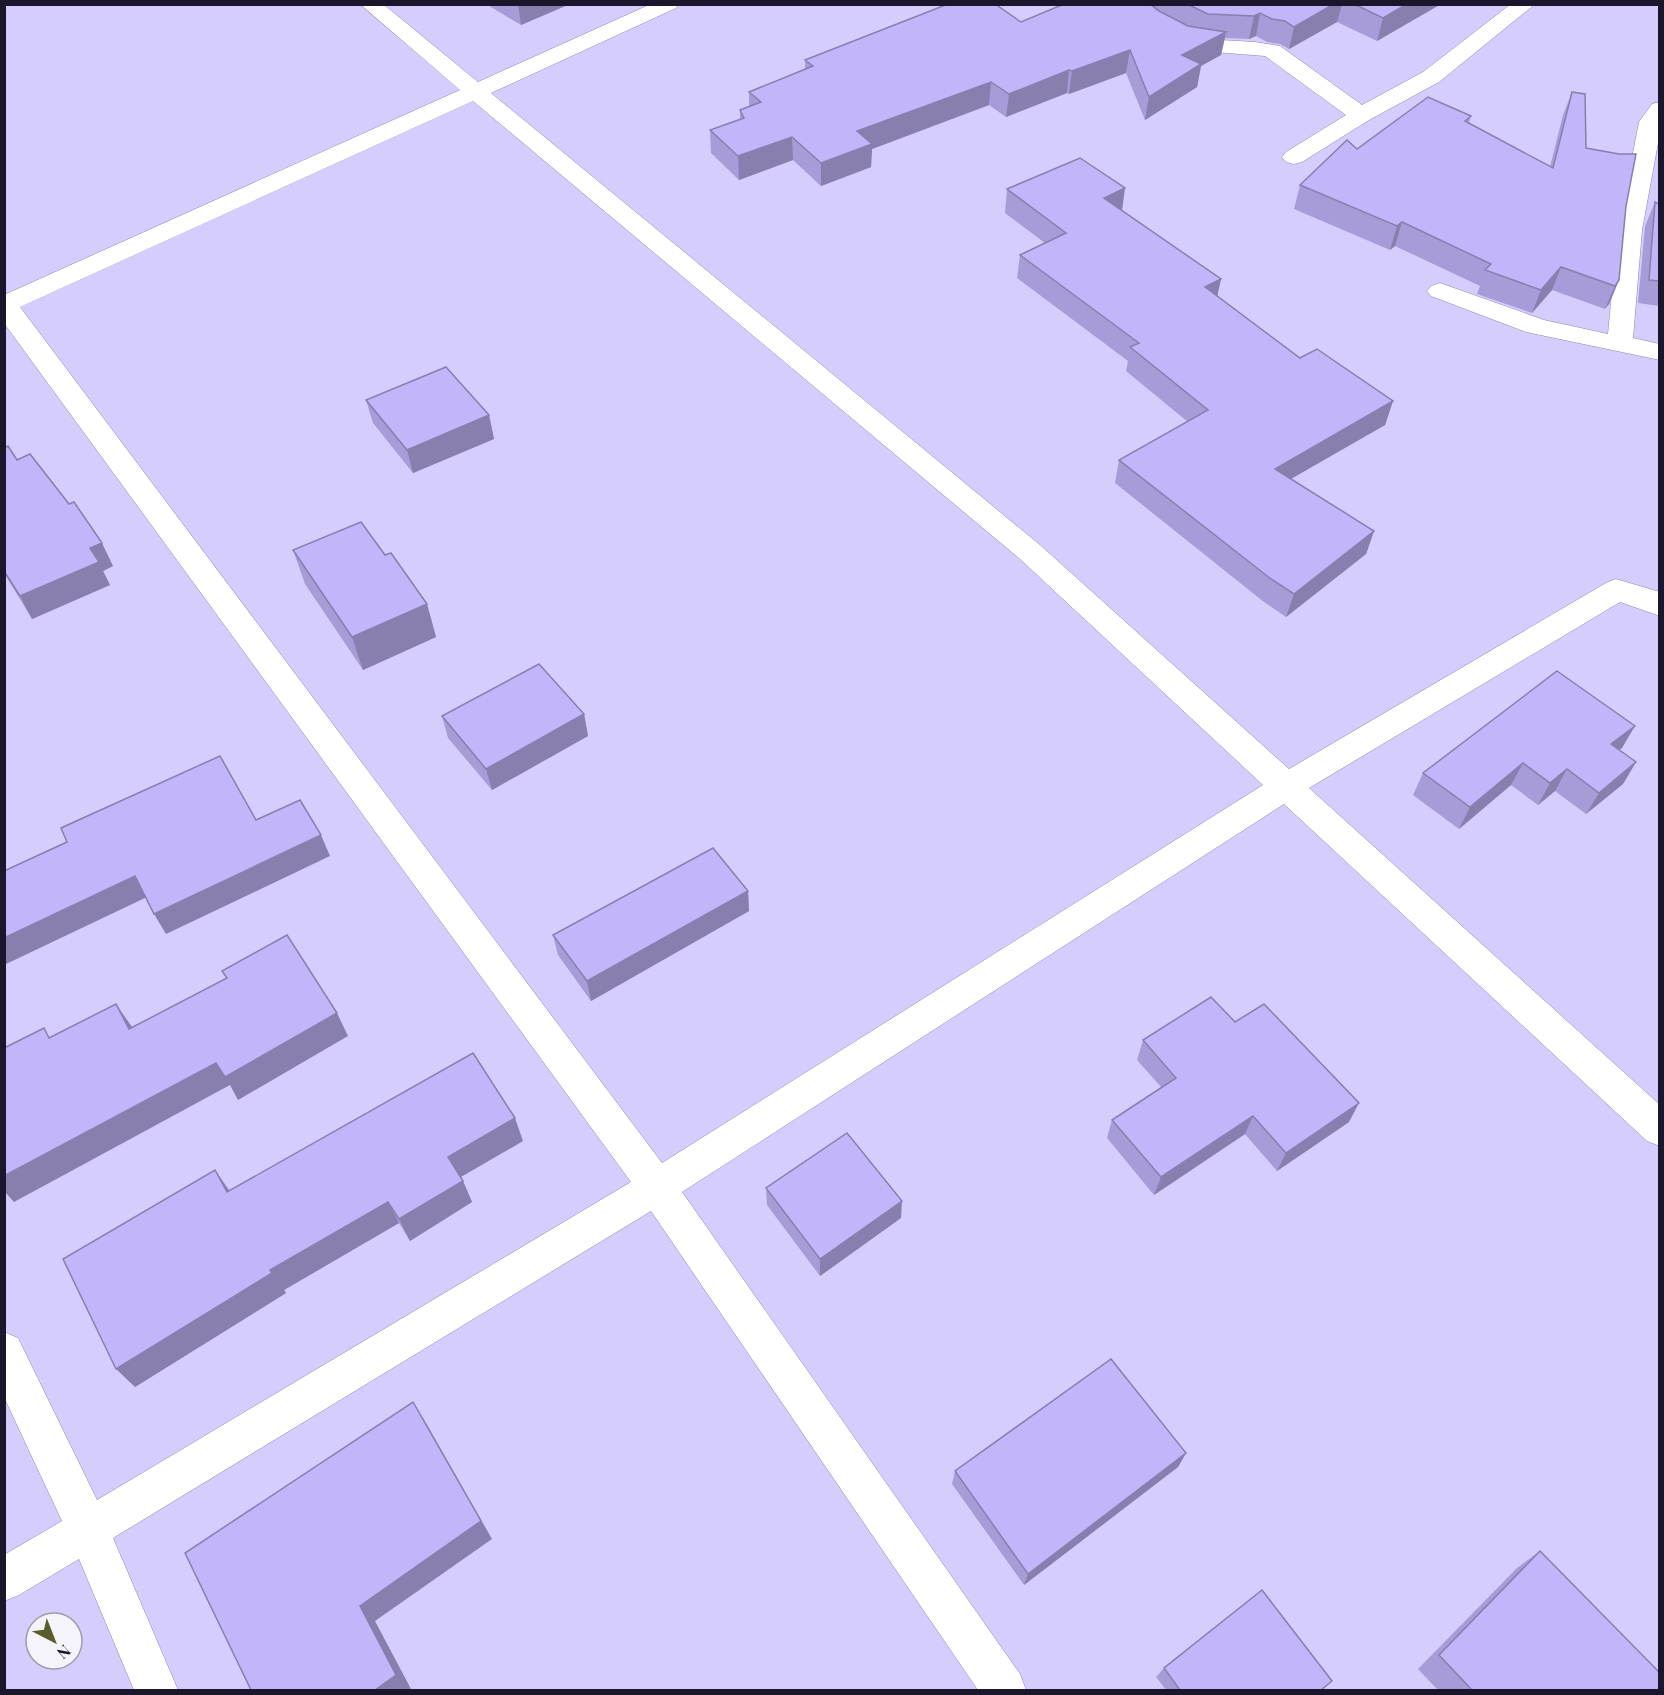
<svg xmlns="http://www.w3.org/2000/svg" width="1664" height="1695" font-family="'Playfair Display',serif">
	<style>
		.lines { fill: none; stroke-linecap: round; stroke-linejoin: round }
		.minor-casing { stroke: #8d82ba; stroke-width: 1 }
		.minor { fill: #fff; fill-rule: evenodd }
		.wall { fill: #a79cd7 }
		.shaded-wall { fill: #887faf }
		.building { fill: #c2b5fa; stroke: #887faf; stroke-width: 1.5 }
	</style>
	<rect width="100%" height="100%" fill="#d5cdfe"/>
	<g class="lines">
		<g class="minor-casing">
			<g id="minor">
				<path d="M 360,4 L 383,4 L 478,82 L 651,4 L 679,4 L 676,8 L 491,93 L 1040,545 L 1289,769 L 1606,583 L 1616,579 L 1660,592 L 1660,616 L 1620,602 L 1309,788 L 1660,1105 L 1660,1146 L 1647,1141 L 1284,804 L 682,1192 L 1020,1674 L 1026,1690 L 978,1690 L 651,1211 L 113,1538 L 178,1690 L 134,1690 L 79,1559 L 19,1595 L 4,1601 L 4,1555 L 62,1521 L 4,1397 L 4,1332 L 18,1338 L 97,1500 L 631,1182 L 4,323 L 4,295 L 460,90 ZM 473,101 L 1020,559 L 1263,785 L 662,1163 L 20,307 Z"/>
				<polygon points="1118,4 1143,4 1181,29 1203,39 1255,42 1280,46 1362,105 1423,72 1511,4 1535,4 1439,82 1369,120 1302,162 1294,164 1286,162 1282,157 1286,152 1346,115 1265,56 1202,51 1185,47 1156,32"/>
				<polygon points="1660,102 1660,132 1642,230 1633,338 1660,344 1660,360 1526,332 1431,296 1427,291 1431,286 1440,283 1544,320 1608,334 1618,230 1639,122 1652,104"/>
			</g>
		</g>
		<use href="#minor" class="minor"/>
	</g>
	<g class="wall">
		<polygon points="486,4 570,4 521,25"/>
		<polygon points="1064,4 1441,4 1377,41 1337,22 1289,49 1280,44 1267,42 1256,36 1249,39 1225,38 1221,55 1201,66 1197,87 1145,120 1126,73 1069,94 1067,93 1006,117 989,105 872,149 871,167 821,186 793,160 739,180 711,153 710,130 740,119 740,110 749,107 749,92 805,69 805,60 1021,22"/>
		<polygon points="1572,92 1586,148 1626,206 1619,280 1609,304 1605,309 1552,290 1532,313 1477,294 1480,286 1395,246 1390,250 1294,209 1300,185 1357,149 1471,116 1469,123 1550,167 1563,115"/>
		<polygon points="1007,189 1122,211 1221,279 1217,295 1300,358 1393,401 1385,425 1291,479 1374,531 1366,554 1286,617 1264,602 1115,483 1119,460 1188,422 1126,371 1128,361 1017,278 1020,255 1045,243 1005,213"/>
		<polygon points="1655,202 1659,204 1659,306 1638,303 1645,226"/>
		<polygon points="366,400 489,415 494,439 413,473 373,423"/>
		<polygon points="4,448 17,460 113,566 103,571 110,585 32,619 4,573"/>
		<polygon points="293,550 385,555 427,604 436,637 363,670 305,584"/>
		<polygon points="584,714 588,736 492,790 448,738 442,716"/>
		<polygon points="1622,748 1619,750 1636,762 1623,784 1586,814 1555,791 1538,805 1511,785 1459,829 1413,795 1423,773"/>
		<polygon points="748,891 749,911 591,1001 558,955 553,935"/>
		<polygon points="1235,1022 1349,1122 1277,1171 1245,1134 1154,1195 1107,1138 1112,1120 1162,1088 1137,1060 1143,1040"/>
		<polygon points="523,1141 461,1177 472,1202 410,1241 399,1223 284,1290 286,1293 135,1387 215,1170 229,1190"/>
		<polygon points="766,1188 901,1218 820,1276 767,1205"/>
		<polygon points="1186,1453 1178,1467 1024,1585 952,1484 955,1471"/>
		<polygon points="1540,1551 1659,1690 1438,1690 1418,1669 1517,1568"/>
		<polygon points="1164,1668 1321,1690 1166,1690 1156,1677"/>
	</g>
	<g class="shaded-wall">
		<polygon points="518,4 570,4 521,25"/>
		<polygon points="1334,4 1342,4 1337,22 1289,49 1294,27"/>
		<polygon points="1407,4 1441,4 1377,41 1383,18"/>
		<polygon points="1260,13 1256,36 1249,39 1254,16"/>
		<polygon points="1226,32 1221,55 1201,66 1197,87 1145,120 1149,97 1182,55"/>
		<polygon points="1130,50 1126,73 1069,94 1072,71"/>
		<polygon points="1069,70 1067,93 1006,117 1009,94"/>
		<polygon points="991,82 989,105 872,149 871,167 821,186 821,163 857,131"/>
		<polygon points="792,137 793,160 739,180 738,156"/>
		<polygon points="1125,188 1122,211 1104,198"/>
		<polygon points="1402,222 1395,246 1390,250 1397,226"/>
		<polygon points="1561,267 1552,290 1532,313 1541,290"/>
		<polygon points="1221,279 1216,302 1205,287"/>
		<polygon points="1619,280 1609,304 1605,309 1615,286"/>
		<polygon points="1393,401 1385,425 1268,492 1275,469"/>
		<polygon points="489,415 494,439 413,473 407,450"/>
		<polygon points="1374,531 1366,554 1286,617 1294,594"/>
		<polygon points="102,543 113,566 103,571 110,585 32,619 20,596 90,548"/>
		<polygon points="427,604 436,637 363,670 352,637"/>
		<polygon points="584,714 588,736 492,790 486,769"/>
		<polygon points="1635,726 1622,748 1598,766 1611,744"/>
		<polygon points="1636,762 1623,784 1586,814 1599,793"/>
		<polygon points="1523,763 1511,785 1459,829 1470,807"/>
		<polygon points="1567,769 1555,791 1538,805 1550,783"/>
		<polygon points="321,835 330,856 166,934 154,914"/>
		<polygon points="135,876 147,897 4,965 4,938"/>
		<polygon points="748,891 749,911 591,1001 587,981"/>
		<polygon points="116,1004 132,1027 144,1052 129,1029"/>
		<polygon points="337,1013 348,1036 238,1100 230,1085 14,1202 4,1191 4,1176 216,1063"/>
		<polygon points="1359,1103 1349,1122 1277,1171 1286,1153"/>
		<polygon points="1253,1116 1245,1134 1154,1195 1161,1177"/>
		<polygon points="515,1118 523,1141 457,1179 448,1157"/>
		<polygon points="215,1170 230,1192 227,1192"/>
		<polygon points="463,1181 472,1202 410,1241 399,1219"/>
		<polygon points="902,1201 901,1218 820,1276 820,1259"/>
		<polygon points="388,1202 399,1223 284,1290 286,1293 135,1387 116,1369 270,1270"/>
		<polygon points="413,1402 426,1423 492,1539 375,1621 411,1689 409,1690 375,1690 360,1606"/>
		<polygon points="1186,1453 1178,1467 1024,1585 1028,1574"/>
	</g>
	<g class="building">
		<polygon points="948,4 995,4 1021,22 1064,4 1150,4 1159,11 1188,26 1226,32 1182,55 1201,64 1149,97 1130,50 1072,71 1069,70 1009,94 991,82 857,131 872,144 821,163 792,137 738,156 710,130 744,118 740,110 761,102 749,92 813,66 805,60"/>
		<polygon points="1187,4 1334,4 1294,27 1285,21 1272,19 1260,13 1254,16 1208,14"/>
		<polygon points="1354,4 1407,4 1383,18"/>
		<polygon points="1572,92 1585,94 1586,148 1619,154 1636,154 1626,206 1619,280 1615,286 1561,267 1541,290 1485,270 1491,264 1402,222 1397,226 1300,185 1347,140 1357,149 1428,97 1471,116 1465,121 1553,168"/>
		<polygon points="1080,158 1125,188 1104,198 1221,279 1205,287 1300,358 1317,349 1393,401 1275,469 1374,531 1294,594 1271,579 1119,460 1208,410 1130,347 1139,343 1020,255 1066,233 1007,189"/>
		<polygon points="1655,202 1659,204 1659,281 1649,280"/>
		<polygon points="446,367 489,415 407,450 366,400"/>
		<polygon points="8,446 17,460 30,454 69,504 74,502 102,543 90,548 99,562 20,596 4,571 4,448"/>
		<polygon points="361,522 385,555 391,553 427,604 352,637 293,550"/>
		<polygon points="539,664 584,714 486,769 442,716"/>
		<polygon points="1557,671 1635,726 1611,744 1636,762 1599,793 1567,769 1550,783 1523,763 1470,807 1423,773"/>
		<polygon points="220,756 256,820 300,800 321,835 154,914 135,876 4,938 4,871 67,842 61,828"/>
		<polygon points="713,848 748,891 587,981 553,935"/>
		<polygon points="287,935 337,1013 225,1077 216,1063 4,1176 4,1048 44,1028 49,1038 116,1004 129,1029 227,978 222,971"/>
		<polygon points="1211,997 1235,1022 1264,1004 1359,1103 1286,1153 1253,1116 1161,1177 1112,1120 1176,1078 1143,1040"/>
		<polygon points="473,1053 515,1118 448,1157 463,1181 399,1219 388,1202 270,1270 272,1273 116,1369 63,1259 215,1170 227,1192"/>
		<polygon points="847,1133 902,1201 820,1259 766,1188"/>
		<polygon points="1111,1359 1186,1453 1028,1574 955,1471"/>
		<polygon points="413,1402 481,1521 360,1606 396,1675 375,1690 251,1690 185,1553"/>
		<polygon points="1540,1551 1659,1672 1659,1690 1472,1690 1439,1655"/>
		<polygon points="1262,1590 1332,1681 1321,1690 1180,1690 1164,1668"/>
	</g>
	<rect width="1664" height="1695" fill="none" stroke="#1b162c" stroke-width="12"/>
	<g transform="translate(54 1641) rotate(138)"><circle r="28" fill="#f5f4fb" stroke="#9e9ba8" stroke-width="1.5"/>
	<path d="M0-4.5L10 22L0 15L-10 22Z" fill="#595d2a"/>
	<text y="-9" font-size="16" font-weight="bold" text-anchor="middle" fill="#1b162c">N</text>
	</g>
</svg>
